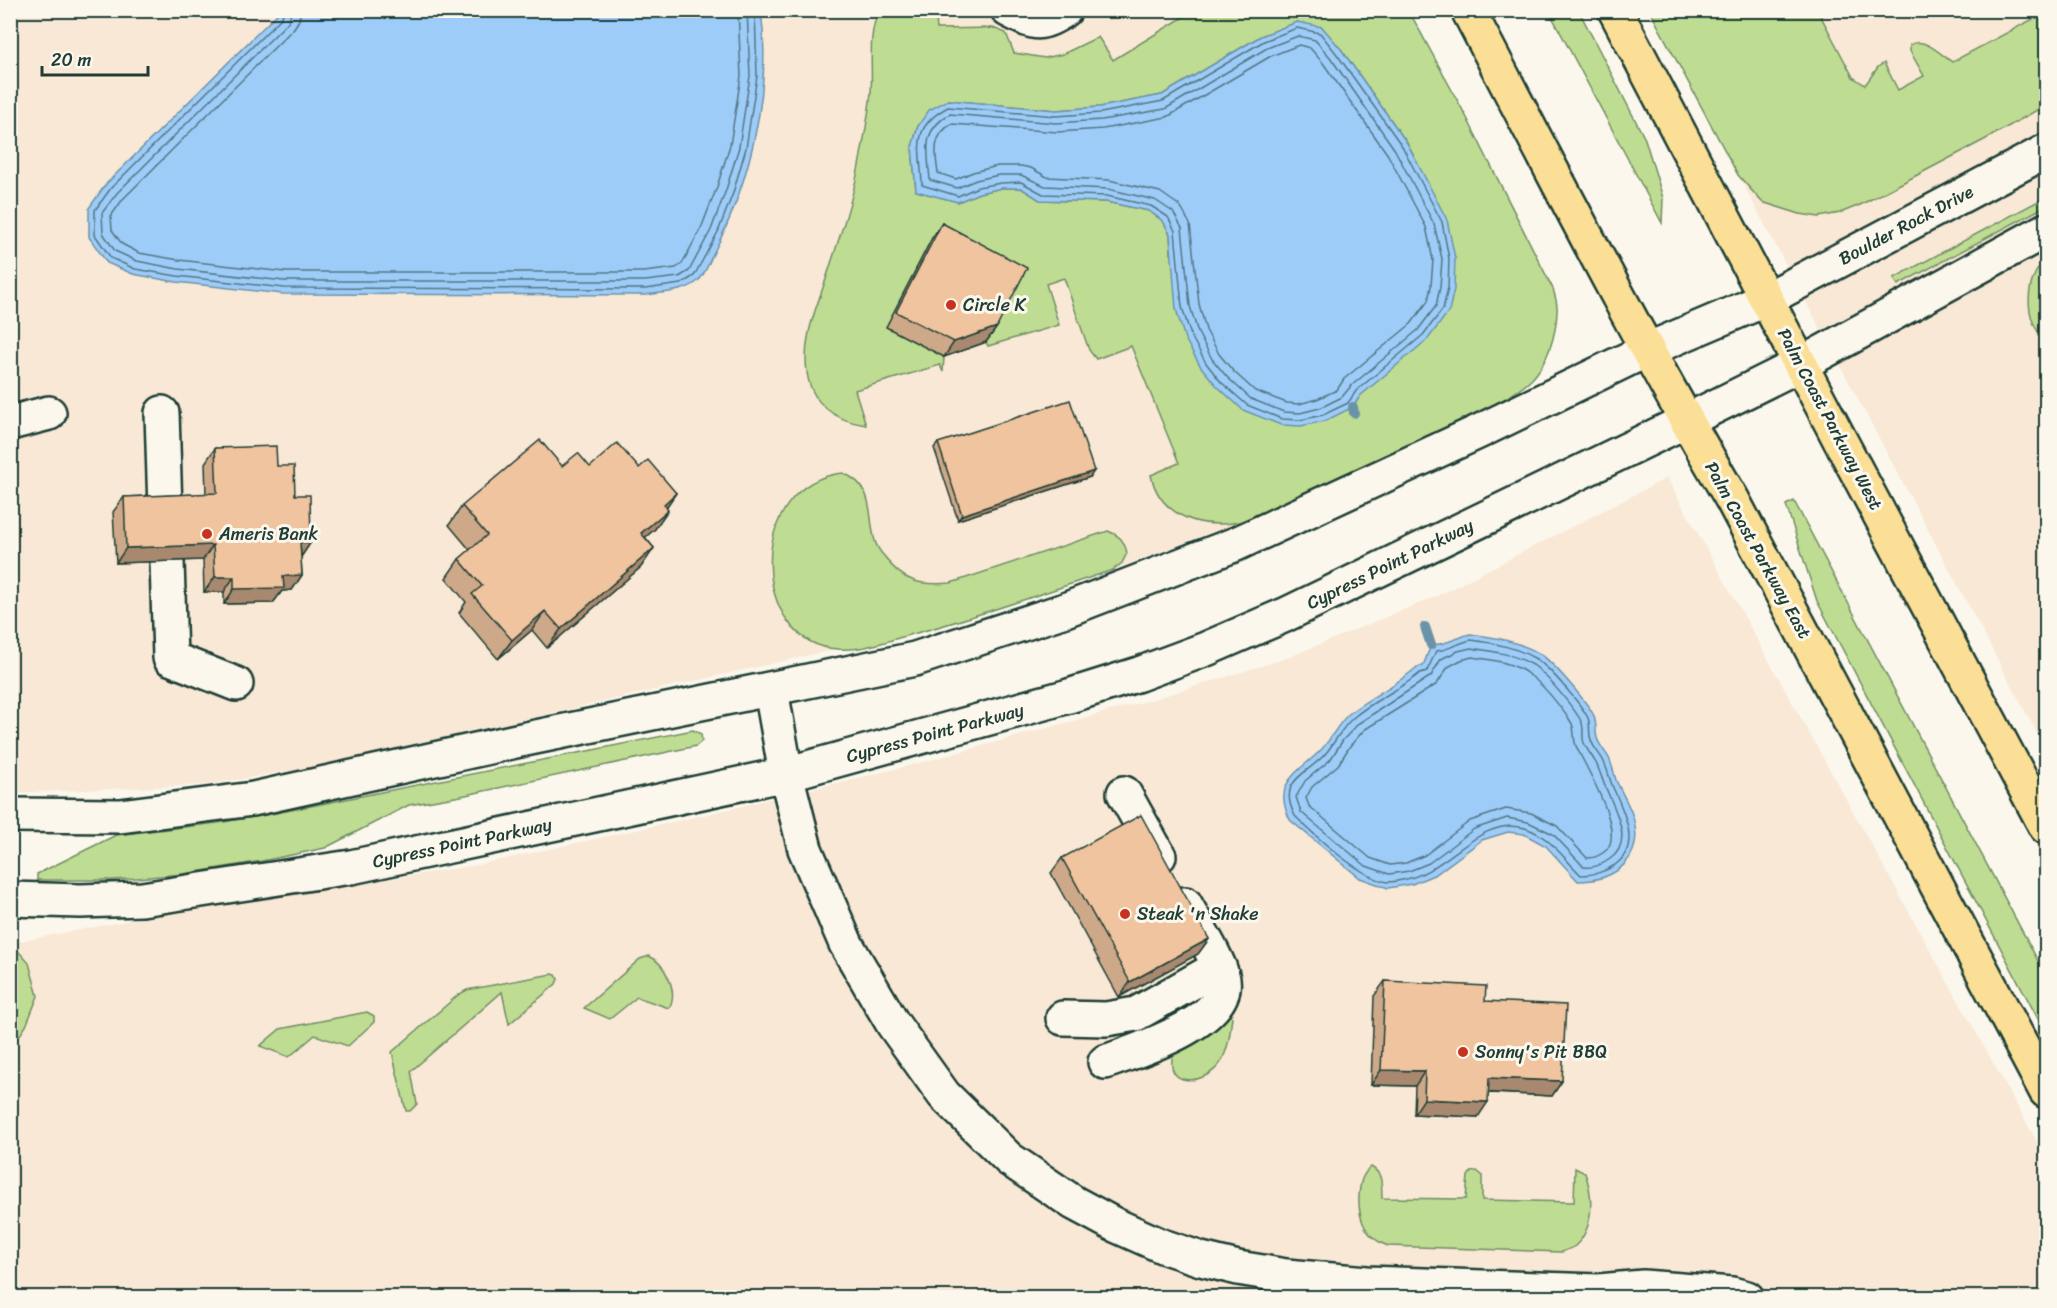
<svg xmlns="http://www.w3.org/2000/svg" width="2057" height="1308" font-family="Sriracha,sans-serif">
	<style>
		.built { fill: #f8e8d5 }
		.green { fill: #bfdc93; stroke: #6f8c64; stroke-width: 1.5; fill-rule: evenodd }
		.water { fill: #9eccf9; stroke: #6b93aa; stroke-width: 1.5 }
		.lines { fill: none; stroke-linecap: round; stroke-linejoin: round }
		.shore { stroke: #527683; stroke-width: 1.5 }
		.stream { stroke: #6b93aa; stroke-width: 10 }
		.minor-casing { stroke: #1f3d34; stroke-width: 38 }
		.major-casing { stroke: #1f3d34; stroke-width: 38 }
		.minor { stroke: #fbf7ec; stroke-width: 33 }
		.major { stroke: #fbdf96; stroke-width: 33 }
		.wall { fill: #cea989; stroke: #1f3d34; stroke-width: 1.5 }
		.shaded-wall { fill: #a8896f; stroke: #1f3d34; stroke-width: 1.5 }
		.building { fill: #f0c49f; stroke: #1f3d34; stroke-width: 1.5 }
		.poi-dot { fill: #c8321e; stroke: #fbf7ec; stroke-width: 2 }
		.labels { text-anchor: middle; stroke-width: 6; stroke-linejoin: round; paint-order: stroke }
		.street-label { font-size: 18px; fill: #1f3d34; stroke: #fbf7ec }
		.poi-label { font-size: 18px; fill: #1f3d34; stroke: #fbf7ec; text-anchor: start }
	</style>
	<rect width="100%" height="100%" fill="#fbf7ec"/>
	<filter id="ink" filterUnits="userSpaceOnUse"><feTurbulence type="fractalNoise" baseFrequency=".0167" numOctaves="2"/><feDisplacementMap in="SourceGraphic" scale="12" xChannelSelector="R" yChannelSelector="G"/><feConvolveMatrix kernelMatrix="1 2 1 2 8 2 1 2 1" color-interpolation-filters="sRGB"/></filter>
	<g filter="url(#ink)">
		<g class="built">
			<polygon points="10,11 1409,11 1467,118 1553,289 1557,310 1553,334 1544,363 1531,380 1508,396 1455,424 1342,478 1243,521 1113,570 943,626 864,647 837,649 307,768 206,785 11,793"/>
			<polygon points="1650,11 2046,11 2046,750 1728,156"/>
			<polygon points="1667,478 2046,1158 2046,1297 11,1297 10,943 159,915 477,865 704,815 916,764 1154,699 1287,658 1437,596"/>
		</g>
		<g class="green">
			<path d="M 879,11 L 915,11 L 915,17 L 936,18 L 937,29 L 993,28 L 1006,33 L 1014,53 L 1045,58 L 1063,54 L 1098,37 L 1113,60 L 1187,15 L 1185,11 L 1409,11 L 1467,118 L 1553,289 C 1555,296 1558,304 1557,312 C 1556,335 1548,362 1532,379 C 1511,400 1456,424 1428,437 C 1369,465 1307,497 1245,520 C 1237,523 1227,524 1218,524 C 1186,524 1158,508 1151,475 L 1179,463 L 1131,346 L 1096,359 L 1089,350 L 1064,278 L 1046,284 L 1059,325 L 988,346 L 986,342 L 886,327 L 944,357 L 943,372 L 940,365 L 855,390 L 866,425 C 836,421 811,404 807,372 C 802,339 816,309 826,279 C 839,238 854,197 861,155 C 865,134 869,113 871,92 C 873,65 867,35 879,11 ZM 1297,22 L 1341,49 L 1407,143 L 1360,396 L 1353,407 L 1171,254 L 1170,234 L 1163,221 L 1149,211 L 1106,202 L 1040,200 L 1021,188 L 1002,188 L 979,193 L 958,202 L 916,191 L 912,147 L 918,126 L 948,100 L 1056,110 L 1100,107 L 1162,95 L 1261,36 Z"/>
			<polygon points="1549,11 1579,11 1645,139 1663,198 1662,223"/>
			<path d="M 1650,11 L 1818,11 L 1853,77 L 1865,85 L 1878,67 L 1884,63 L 1898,90 L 1924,76 L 1910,51 L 1910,45 C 1924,36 1940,54 1952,62 L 2037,17 L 2040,11 L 2046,11 L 2046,105 L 1986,139 L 1860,205 L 1840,213 L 1819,217 L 1800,214 L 1762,202 L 1738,175 Z"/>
			<polygon points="2046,197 2046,206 1898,285 1894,278"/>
			<path d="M 2046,259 L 2046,341 C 2023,321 2024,279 2046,259 Z"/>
			<path d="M 843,473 C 876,487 867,513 875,541 C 877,547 881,553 885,557 C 902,582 921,586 951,583 L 1108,531 C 1120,536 1124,540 1127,553 L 1122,563 L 1113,570 C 1045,592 978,617 909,635 C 886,641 862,651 838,649 C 750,645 744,483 843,473 Z"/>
			<polygon points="1794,501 2046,976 2046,1034 1817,601 1786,505"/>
			<polygon points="693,730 701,734 702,741 696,746 461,796 409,805 325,848 262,861 183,874 114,880 37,880 37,874 116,835 218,823 271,814"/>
			<polygon points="11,943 29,963 38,996 26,1026 11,1048"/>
			<path d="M 649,956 C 665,963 679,992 669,1008 L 637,997 L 610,1019 L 584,1008 L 640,959 Z"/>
			<polygon points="552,974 556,975 558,979 556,984 509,1024 502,992 411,1071 417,1104 410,1111 406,1111 392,1052 458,995 467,990"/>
			<polygon points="367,1012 374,1016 374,1022 348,1046 315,1035 289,1057 260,1046 280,1029"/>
			<path d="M 1225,1012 L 1232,1017 C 1230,1032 1229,1048 1221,1062 C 1206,1086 1161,1089 1174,1051 Z"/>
			<path d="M 1371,1167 C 1384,1174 1381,1185 1382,1198 L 1466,1199 L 1468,1176 L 1471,1172 L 1477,1171 L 1482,1175 L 1482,1200 L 1574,1202 L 1575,1168 L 1585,1173 C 1593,1195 1595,1228 1575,1246 C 1572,1248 1566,1250 1562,1252 L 1388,1246 C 1366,1238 1358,1219 1359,1196 C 1360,1184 1361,1175 1371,1167 Z"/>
		</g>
		<g class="water">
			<path d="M 280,11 L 761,11 C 772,90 750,183 713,254 C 709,262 705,275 698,281 C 684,293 663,292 646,295 L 283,294 L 176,282 L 133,274 L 107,263 L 89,237 L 89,208 L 106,184 Z"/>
			<polygon points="1297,22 1322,27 1341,49 1407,143 1447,220 1455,258 1454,289 1449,311 1428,339 1360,396 1353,407 1325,421 1301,426 1281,425 1243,410 1217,386 1201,367 1185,339 1176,309 1170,234 1163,221 1149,211 1106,202 1040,200 1021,188 1002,188 979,193 958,202 916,191 912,147 918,126 929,110 948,100 1056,110 1100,107 1162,95 1261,36"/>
			<path d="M 1470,634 C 1494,637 1518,641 1540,654 C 1552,661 1588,703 1594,716 C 1597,725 1595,732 1597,738 C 1599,745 1605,751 1609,758 C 1612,765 1614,773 1616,780 C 1621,792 1629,804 1633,817 C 1645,858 1616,881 1578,881 L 1546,846 L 1524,834 L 1508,832 L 1482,840 L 1436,874 L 1412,884 L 1388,888 L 1360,878 L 1290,820 C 1272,783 1296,774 1319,752 C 1331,741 1337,723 1351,712 C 1372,696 1397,685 1417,667 L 1423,666 L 1431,645 C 1445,645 1456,638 1470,634 Z"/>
		</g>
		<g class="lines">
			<g class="shore">
				<polyline points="284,10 282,17 111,188 95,210 95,235 111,258 135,269 177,276 284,288 645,289 681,284 694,276 718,232 733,193 746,148 757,76 755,10"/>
				<polyline points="292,10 288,22 117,193 102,213 103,233 115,251 137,261 178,269 284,281 645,281 679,277 689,271 711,230 726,190 739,147 750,76 747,10"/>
				<polyline points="301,10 299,20 294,28 123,199 111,216 112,230 122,244 139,253 179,260 285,272 644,272 676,268 682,264 702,226 717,187 730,145 741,76 738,10"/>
				<path d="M 1297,28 L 1320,33 L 1336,53 L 1402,146 L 1442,222 L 1449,259 L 1448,288 L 1443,309 L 1423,335 L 1356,391 L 1348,403 L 1323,415 L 1300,420 L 1282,419 L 1247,405 L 1221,382 L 1206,363 L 1191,336 L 1182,307 L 1175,231 L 1168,217 L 1151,206 L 1107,196 L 1043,194 L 1021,182 L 1001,183 L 978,187 L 958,196 L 922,185 C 921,149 909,128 948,107 L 1056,116 L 1101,113 L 1163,101 L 1264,41 Z"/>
				<path d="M 1298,36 L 1315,40 L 1330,57 L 1395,150 L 1434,224 L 1442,259 L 1440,287 L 1436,306 L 1418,330 L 1351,386 L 1342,397 L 1320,408 L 1300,413 L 1284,412 L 1251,399 L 1227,377 L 1212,359 L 1198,333 L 1190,306 L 1182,228 L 1173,212 L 1155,200 L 1108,189 L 1045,186 L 1021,175 L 999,175 L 976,180 L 957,188 L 930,180 C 928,152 920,131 950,114 L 1056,123 L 1102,120 L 1165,109 L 1267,48 Z"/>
				<path d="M 1299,45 L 1310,48 L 1323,63 L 1388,155 L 1426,227 L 1433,260 L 1431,286 L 1428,301 L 1411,324 L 1344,379 L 1337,390 L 1317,399 L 1299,404 L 1287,403 L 1255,391 L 1233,371 L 1219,354 L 1206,330 L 1199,304 L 1190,224 L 1180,206 L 1160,192 L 1109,180 L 1047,177 L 1031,168 L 1021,166 L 998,166 L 973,172 L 956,179 L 938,173 C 935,154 932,134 952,124 L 1057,132 L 1103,129 L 1167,117 L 1271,56 Z"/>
				<path d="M 1471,640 C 1494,643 1516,647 1536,659 C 1549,667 1581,704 1588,718 C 1591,726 1588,732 1591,740 C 1593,747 1599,753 1603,760 C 1607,768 1609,777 1612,785 C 1622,809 1643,845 1615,865 C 1604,872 1595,875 1581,875 C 1563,858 1550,836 1525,828 C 1478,815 1448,873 1402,880 C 1398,881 1392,882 1388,882 C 1362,879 1314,835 1295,816 C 1276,779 1308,775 1326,753 C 1336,741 1342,727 1354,717 C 1374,700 1400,690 1420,673 L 1427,671 L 1436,651 C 1448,650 1458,643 1471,640 Z"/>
				<path d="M 1471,648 C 1492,651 1514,654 1533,665 C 1545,673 1574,708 1581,721 C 1585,728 1581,735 1584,743 C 1587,750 1592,756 1596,763 C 1600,771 1602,780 1606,788 C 1614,809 1635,842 1610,859 C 1601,865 1594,868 1584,867 L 1553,834 L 1528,822 L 1507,818 L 1474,829 L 1429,863 L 1409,871 L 1389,874 L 1366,866 L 1309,819 L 1301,812 L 1296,797 L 1305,781 L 1330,760 L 1343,740 L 1359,723 L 1431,676 L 1441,659 L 1458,651 Z"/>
				<path d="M 1472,657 C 1491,660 1513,662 1528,674 C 1544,685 1560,706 1571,722 C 1576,730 1572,739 1577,748 C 1586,768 1628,836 1604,852 C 1599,856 1594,858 1587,858 L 1557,826 L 1531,813 L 1506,809 L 1470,821 L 1425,855 L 1406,863 L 1390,865 L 1370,858 L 1309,806 L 1306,798 L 1312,787 L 1338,765 L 1350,746 L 1364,730 L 1437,684 L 1448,667 L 1461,660 Z"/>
			</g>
			<g class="stream">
				<polyline points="1353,407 1354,413"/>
				<polyline points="1425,627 1431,645"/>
			</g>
			<g class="minor-casing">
				<g id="minor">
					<path d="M 1008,10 C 1036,24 1038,27 1065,10"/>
					<polyline points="162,413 165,510"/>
					<polyline points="10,423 49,413"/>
					<polyline points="167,561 170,658 236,684"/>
					<polyline points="771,690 786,774 805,849 846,944 893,1024 944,1095 1009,1159 1074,1203 1115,1225 1162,1246 1201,1259 1238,1268 1286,1276 1367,1283 1599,1291 1643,1287 1732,1294 1747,1298"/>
					<polyline points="1124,793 1159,856"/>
					<polyline points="10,815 120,816 253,799 516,741 915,659 1065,610 1236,544 1478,432 1647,350 1767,299 2046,151"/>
					<polyline points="10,899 80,901 142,899 351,867 786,774 1069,696 1139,674 1206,649 1285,615 1686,421 1801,364 2046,230"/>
					<polyline points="1063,1018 1106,1019 1136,1014 1219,967"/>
					<path d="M 1105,1062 C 1136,1051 1230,1022 1223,979 C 1220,961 1194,921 1185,904"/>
				</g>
			</g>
			<g class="major-casing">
				<g id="major">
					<path d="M 1468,10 C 1554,174 1638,340 1732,499 L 2046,1091"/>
					<polyline points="1615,10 1840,440 2046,827"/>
				</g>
			</g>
			<use href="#minor" class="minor"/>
			<use href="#major" class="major"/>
		</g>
		<g class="wall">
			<polygon points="942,223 997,327 986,342 944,357 886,327 932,238"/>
			<polygon points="938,443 1090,477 958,520 934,448"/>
			<polygon points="215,448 277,466 295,495 311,542 301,557 302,575 292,590 282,591 273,603 224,604 224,592 204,592 203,560 116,563 113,512 124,497 206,494 205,463"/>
			<polygon points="562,466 590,467 676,493 666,507 655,529 645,537 654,548 641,567 547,648 532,630 498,659 459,613 466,602 446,578 459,559 470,550 449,525 462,506"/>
			<polygon points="1062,858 1209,939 1198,954 1119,997 1051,873"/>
			<polygon points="1385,981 1485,1001 1562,1081 1552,1096 1489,1093 1478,1117 1414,1114 1415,1086 1371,1085 1374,996"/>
		</g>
		<g class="shaded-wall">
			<polygon points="997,327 986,342 944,357 954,342"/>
			<polygon points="1094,471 1090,477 958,520 962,515"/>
			<polygon points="676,493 663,512 664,504"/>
			<polygon points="668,510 655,529 628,552 641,533"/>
			<polygon points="300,542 311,542 301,557"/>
			<polygon points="213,545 203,560 116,563 126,548"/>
			<polygon points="654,548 641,567 547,648 561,629"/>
			<polygon points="302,575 292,590 282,591 273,603 224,604 234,589 283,576"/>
			<polygon points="215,577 234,577 224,592 204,592"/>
			<polygon points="545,611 532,630 498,659 512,640"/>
			<polygon points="1209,939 1198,954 1119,997 1130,982"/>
			<polygon points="1381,1070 1425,1071 1415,1086 1371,1085"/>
			<polygon points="1489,1078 1562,1081 1552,1096 1479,1092"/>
			<polygon points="1424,1099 1488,1102 1478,1117 1414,1114"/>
		</g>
		<g class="building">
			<polygon points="942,223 1027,268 997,327 954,342 896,312"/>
			<polygon points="1070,400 1094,471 962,515 938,443"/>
			<polygon points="540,440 562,466 578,453 590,467 617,443 639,468 648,460 676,493 664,504 668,510 641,533 654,548 561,629 545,611 512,640 472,594 482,586 459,559 487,535 462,506"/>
			<polygon points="276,446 277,466 294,466 295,495 310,495 311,542 300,542 302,575 283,576 284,588 234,589 234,577 215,577 213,545 126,548 124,497 217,493 215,448"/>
			<polygon points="1141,815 1209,939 1130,982 1062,858"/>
			<polygon points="1385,981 1486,986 1485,1001 1566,1005 1562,1081 1489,1078 1488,1102 1424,1099 1425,1071 1381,1070"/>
		</g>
	</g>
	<g class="poi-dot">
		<circle cx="951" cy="305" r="6"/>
		<circle cx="207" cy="534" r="6"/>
		<circle cx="1125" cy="914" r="6"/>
		<circle cx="1463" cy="1052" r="6"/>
	</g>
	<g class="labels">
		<g class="street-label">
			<text transform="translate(1906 225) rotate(-28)" y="6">Boulder Rock Drive</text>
			<text transform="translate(1830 419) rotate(62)" y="6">Palm Coast Parkway West</text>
			<text transform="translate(1758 550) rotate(61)" y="6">Palm Coast Parkway East</text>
			<text transform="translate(1390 564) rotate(-26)" y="6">Cypress Point Parkway</text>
			<text transform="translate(935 733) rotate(-15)" y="6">Cypress Point Parkway</text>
			<text transform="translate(462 843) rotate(-12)" y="6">Cypress Point Parkway</text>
		</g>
		<g class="poi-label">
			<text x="963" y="311">Circle K</text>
			<text x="219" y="540">Ameris Bank</text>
			<text x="1137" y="920">Steak 'n Shake</text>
			<text x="1475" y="1058">Sonny's Pit BBQ</text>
		</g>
	</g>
	<rect width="2057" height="1308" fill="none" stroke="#fbf7ec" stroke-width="36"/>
	<rect x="18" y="18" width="2021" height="1272" fill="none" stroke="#1f3d34" stroke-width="2" filter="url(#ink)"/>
	<path d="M42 66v9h106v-9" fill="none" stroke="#1f3d34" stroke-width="3"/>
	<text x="51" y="66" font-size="18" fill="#1f3d34" stroke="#fbf7ec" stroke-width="4.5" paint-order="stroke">20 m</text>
</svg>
